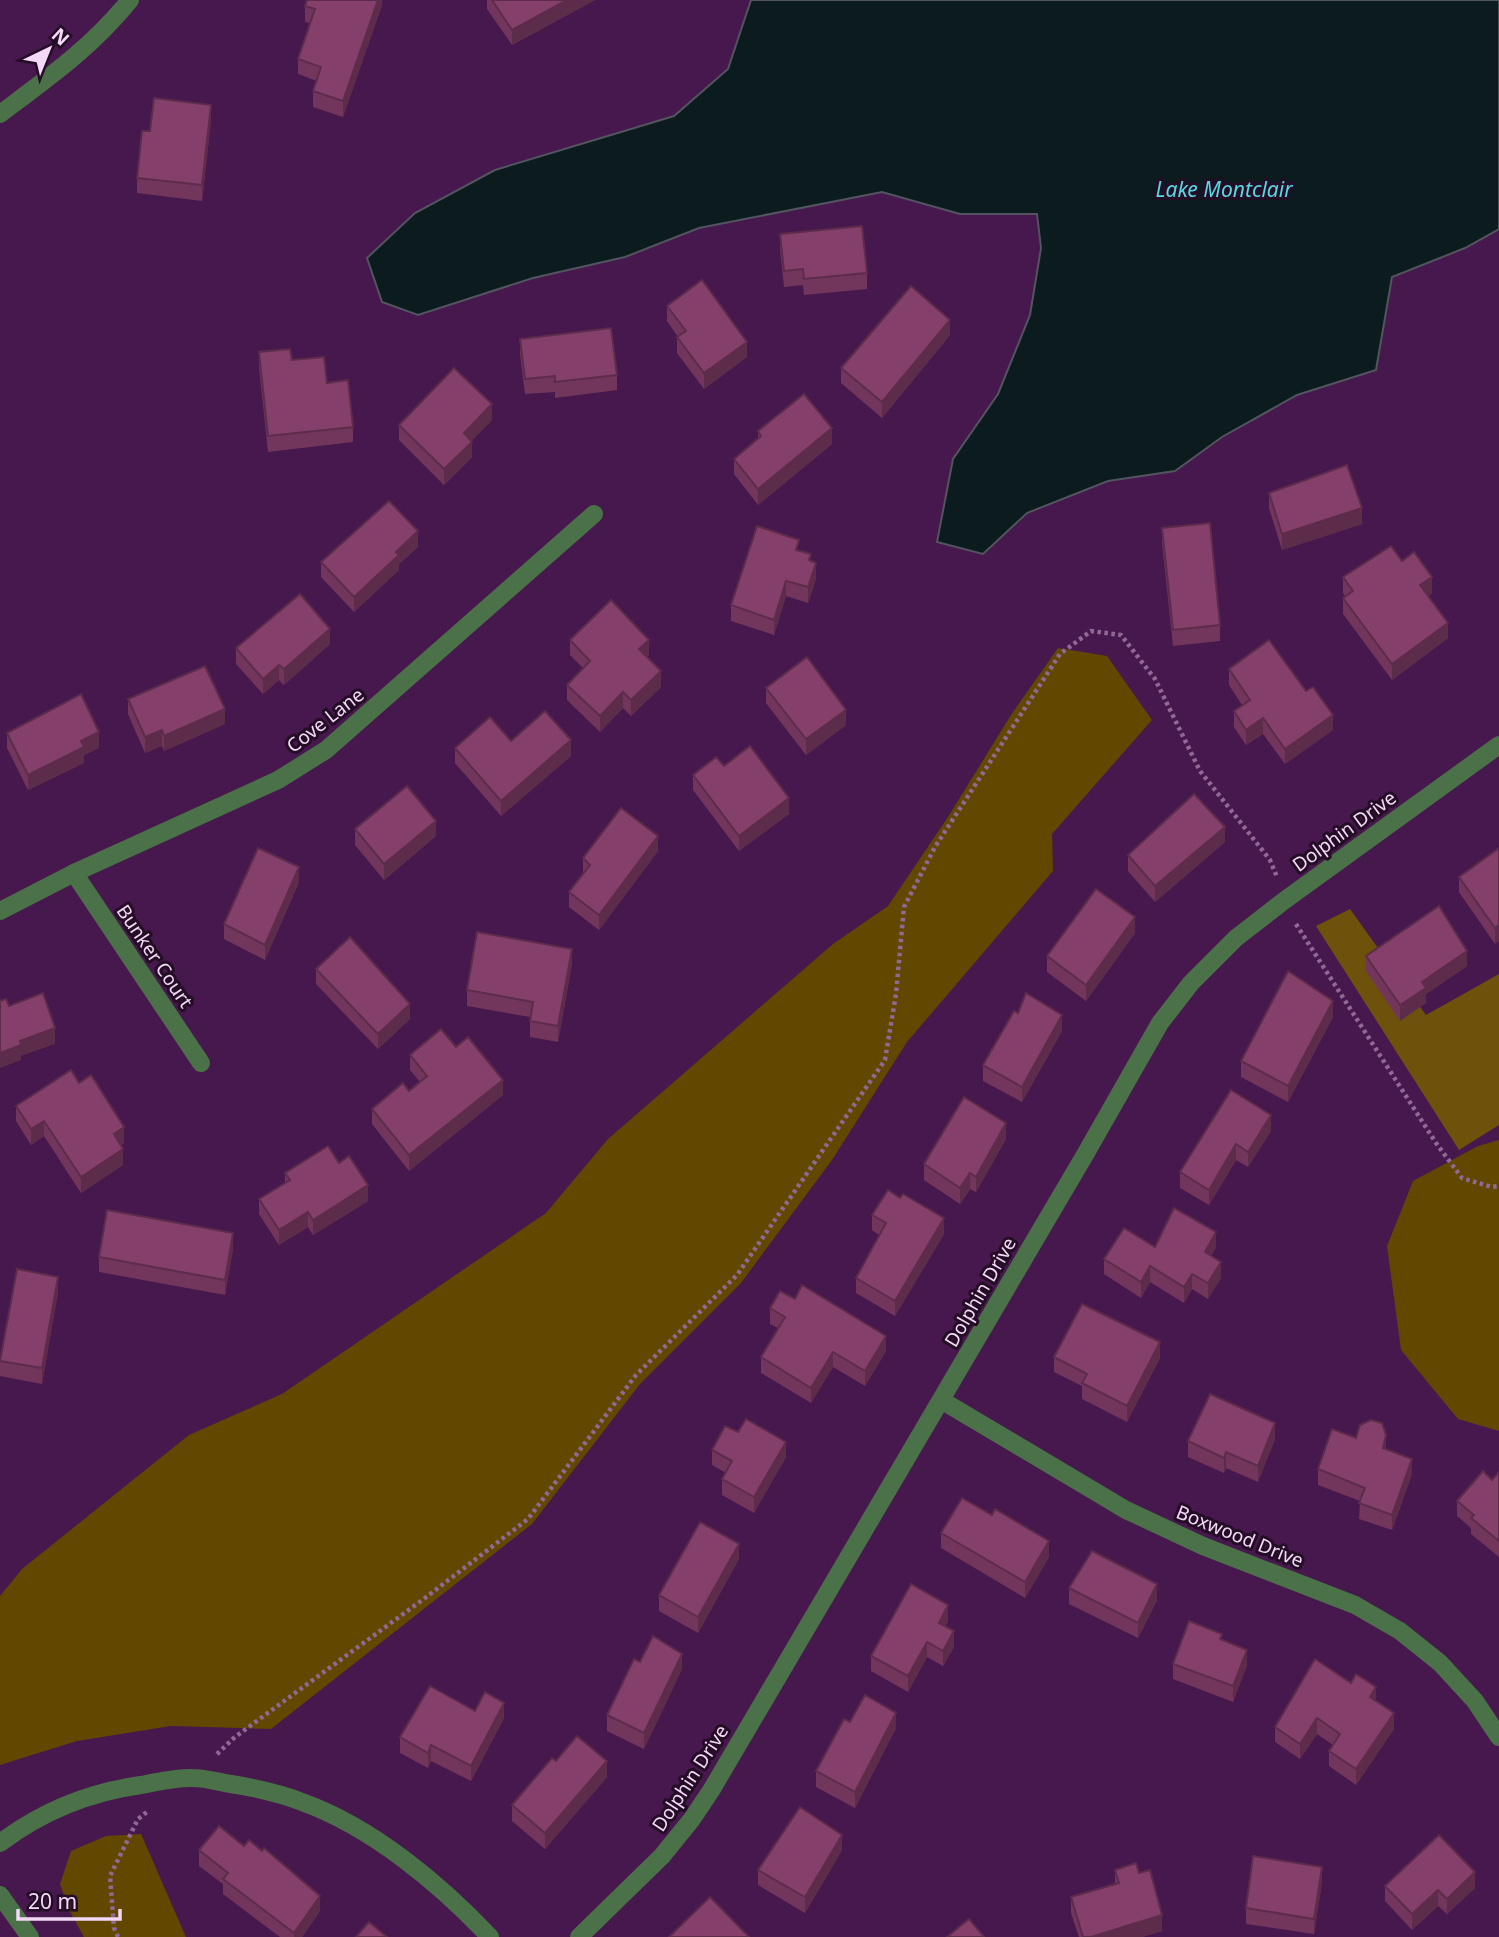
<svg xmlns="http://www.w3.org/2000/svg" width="1499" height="1937" font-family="'Noto Sans',sans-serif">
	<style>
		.green { fill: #624701 }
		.forest { fill: #6e510b }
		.water { fill: #0c1c1e; stroke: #52545f; stroke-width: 2 }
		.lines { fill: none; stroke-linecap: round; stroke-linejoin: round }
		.path { stroke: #906995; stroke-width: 4.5; stroke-dasharray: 3.5 3.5; stroke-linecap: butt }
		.minor { stroke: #4a7148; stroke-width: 18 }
		.tertiary { stroke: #4a7148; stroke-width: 18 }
		.wall { fill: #72365c }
		.shaded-wall { fill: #5d2c4b }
		.building { fill: #853f6b; stroke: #5d2c4b; stroke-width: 2 }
		.labels { text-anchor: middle; stroke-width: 6; stroke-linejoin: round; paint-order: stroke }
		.street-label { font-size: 19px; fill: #f4d8f7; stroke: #230e25 }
		.water-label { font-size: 21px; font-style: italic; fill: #57d7e2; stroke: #230e25 }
	</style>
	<rect width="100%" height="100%" fill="#47184d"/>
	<g class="green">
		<polygon points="1058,648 1107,656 1152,720 1052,834 1053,871 907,1042 832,1160 741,1283 640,1384 532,1524 271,1729 171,1726 77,1741 0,1765 0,1596 22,1569 189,1435 282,1394 546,1213 608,1139 833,944 888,906 948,817 1011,715"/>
		<polygon points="1499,1140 1499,1431 1458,1419 1401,1350 1387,1246 1413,1181 1478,1146"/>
		<polygon points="141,1834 186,1937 84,1937 69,1910 60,1884 71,1851 106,1836"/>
	</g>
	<polygon class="forest" points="1350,909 1426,1015 1499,974 1499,1125 1459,1150 1316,926"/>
	<polygon class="water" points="751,0 1499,0 1499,229 1465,248 1392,277 1376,370 1297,395 1222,437 1175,471 1108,481 1027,513 983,554 937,542 953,459 998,394 1030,315 1041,248 1037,214 960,214 882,192 699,228 625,257 533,278 418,315 382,302 367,258 415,213 495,170 674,116 728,69"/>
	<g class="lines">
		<g class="path">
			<polyline points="1296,924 1436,1143 1462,1178 1492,1187 1499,1186"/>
			<polyline points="217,1754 235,1737 425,1598 528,1519 636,1375 737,1275 885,1060 896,994 904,907 935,847 1060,654 1091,631 1121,635 1155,679 1200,771 1270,860 1277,877"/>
			<polyline points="118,1937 114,1928 110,1876 138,1819 148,1811"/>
		</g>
		<g class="minor">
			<path d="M 0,114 C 48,78 91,48 130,0"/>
			<polyline points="74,873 201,1063"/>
			<polyline points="0,911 74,873 278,780 326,750 594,514"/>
			<polyline points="941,1400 1126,1510 1203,1546 1355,1605 1400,1631 1440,1663 1475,1701 1499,1737"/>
			<path d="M 0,1843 C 41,1812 90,1792 141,1785 C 158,1782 176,1777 193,1778 C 204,1778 215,1781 225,1783 C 251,1787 277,1792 302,1802 C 372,1827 440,1884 490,1937"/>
			<polyline points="579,1937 662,1856 692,1819 712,1789 1086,1153 1160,1023 1191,983 1236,938 1285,900 1499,745"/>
		</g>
		<polyline class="tertiary" points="0,1895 30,1937"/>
	</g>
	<g class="wall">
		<polygon points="382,0 382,5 343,117 313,107 313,91 317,81 298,74 298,59 310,23 305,22 305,6"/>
		<polygon points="487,0 595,0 512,45 487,9"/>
		<polygon points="211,121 202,201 137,193 137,178 150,131"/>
		<polygon points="780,234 867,273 867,289 804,295 803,285 784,287 780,249"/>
		<polygon points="667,306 747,357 704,389 677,353 677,337 678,337 667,321"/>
		<polygon points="950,335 882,418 841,383 841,368"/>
		<polygon points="520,339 617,375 617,390 555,398 555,392 525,394 520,354"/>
		<polygon points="259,352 292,360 327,383 353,427 353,442 268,452 259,368"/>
		<polygon points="492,420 471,441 472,457 444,485 399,440 399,425"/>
		<polygon points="758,431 832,444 758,505 734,474 734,459 758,439"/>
		<polygon points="1269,493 1362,524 1282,550 1269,508"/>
		<polygon points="1162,528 1220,625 1220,641 1173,646 1162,543"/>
		<polygon points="418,547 399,564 399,570 354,612 321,577 321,562"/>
		<polygon points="799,551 811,561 816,579 808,603 786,596 774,635 731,621 731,605"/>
		<polygon points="1402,561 1432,593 1428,596 1448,638 1392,680 1343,614 1343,598 1345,596 1343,593 1343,577"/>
		<polygon points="570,640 649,655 647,657 661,687 631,716 623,708 600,732 567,700 567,685 583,668 570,655"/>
		<polygon points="330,644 284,685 279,680 263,694 236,664 236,648"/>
		<polygon points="1229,669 1333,730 1285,764 1263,734 1246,745 1234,727 1234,711 1242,705 1229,685"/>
		<polygon points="766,688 846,725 806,755 766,703"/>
		<polygon points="128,699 225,724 164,751 162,746 145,753 128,714"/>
		<polygon points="7,733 99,748 84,755 84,763 28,790 7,748"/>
		<polygon points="511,741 571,756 501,816 455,763 455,748"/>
		<polygon points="724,766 789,814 739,851 693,790 693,775"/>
		<polygon points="355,829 436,836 384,880 355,845"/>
		<polygon points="1225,842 1155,902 1128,871 1128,855"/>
		<polygon points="1499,848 1499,941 1495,944 1459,892 1459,877"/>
		<polygon points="658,851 599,930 569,907 569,892 583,874 583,858"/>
		<polygon points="299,882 265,960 224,939 224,924"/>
		<polygon points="1135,933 1086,1001 1047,972 1047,956"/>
		<polygon points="1366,956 1467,966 1426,994 1426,1003 1400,1021 1366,971"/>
		<polygon points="572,964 558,1042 530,1037 530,1017 467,1006 467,990"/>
		<polygon points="316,969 410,1019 378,1049 316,984"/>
		<polygon points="1018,1013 1062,1031 1022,1102 983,1081 983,1065"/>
		<polygon points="1333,1017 1288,1102 1241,1077 1241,1061"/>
		<polygon points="456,1047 503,1095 409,1171 372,1124 372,1109 409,1091 420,1082 410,1070 410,1055"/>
		<polygon points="79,1083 124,1143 121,1145 123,1165 81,1193 44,1136 31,1145 16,1121 16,1106"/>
		<polygon points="1271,1115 1271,1131 1248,1167 1236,1160 1209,1205 1180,1188 1180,1172"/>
		<polygon points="1006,1139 976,1192 970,1189 960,1204 924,1180 924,1164"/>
		<polygon points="339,1163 368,1201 313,1235 308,1227 279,1245 259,1214 259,1199 285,1183 285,1173"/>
		<polygon points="900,1198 944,1234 895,1316 856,1293 856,1278 879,1235 872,1230 872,1215"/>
		<polygon points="1155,1247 1216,1247 1211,1256 1221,1278 1208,1299 1192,1289 1184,1303 1150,1282 1141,1298 1104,1274 1104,1259"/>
		<polygon points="233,1249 225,1295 99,1272 99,1257"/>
		<polygon points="58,1292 42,1384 0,1376 0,1361"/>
		<polygon points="795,1299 886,1351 865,1386 833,1367 811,1403 761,1373 761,1357 778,1328 770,1324 770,1308"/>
		<polygon points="1054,1357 1160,1358 1127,1422 1082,1399 1082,1386 1054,1372"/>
		<polygon points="1275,1439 1258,1482 1226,1468 1224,1473 1188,1457 1188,1441"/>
		<polygon points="1386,1449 1412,1474 1392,1530 1359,1519 1360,1501 1318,1485 1318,1469"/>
		<polygon points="712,1450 786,1457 754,1513 722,1495 722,1479 726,1473 712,1465"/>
		<polygon points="1499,1472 1499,1557 1471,1534 1471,1528 1457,1516 1457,1501 1492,1480"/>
		<polygon points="941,1533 1049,1557 1025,1598 941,1548"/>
		<polygon points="739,1559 698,1633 659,1611 659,1595"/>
		<polygon points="1069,1588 1157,1600 1138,1638 1069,1604"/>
		<polygon points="948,1621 945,1627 954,1647 943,1666 927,1657 908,1692 871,1671 871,1656"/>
		<polygon points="1222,1640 1247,1665 1233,1702 1173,1679 1173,1664"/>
		<polygon points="682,1669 644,1749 607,1731 607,1715"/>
		<polygon points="1376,1701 1394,1729 1356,1785 1329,1766 1329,1751 1333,1745 1317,1734 1300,1759 1275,1742 1275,1727"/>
		<polygon points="475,1711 504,1718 471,1781 431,1761 428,1768 400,1753 400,1737"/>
		<polygon points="896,1728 855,1808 816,1787 816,1771"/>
		<polygon points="556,1761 607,1777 545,1849 512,1821 512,1805"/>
		<polygon points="244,1846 262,1851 320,1911 302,1937 280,1937 223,1894 223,1884 199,1866 199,1850"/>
		<polygon points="842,1850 805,1913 758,1885 758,1870"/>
		<polygon points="1115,1870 1139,1873 1162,1931 1142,1937 1079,1937 1071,1913 1071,1897 1115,1885"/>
		<polygon points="1322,1882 1314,1934 1246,1924 1246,1908"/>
		<polygon points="1385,1886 1475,1888 1447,1914 1438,1906 1412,1930 1385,1901"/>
	</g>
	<g class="shaded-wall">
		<polygon points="378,0 382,0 382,5 343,117 343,101"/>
		<polygon points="567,0 595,0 512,45 512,30"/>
		<polygon points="211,105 211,121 202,201 202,185"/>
		<polygon points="950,320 950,335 882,418 882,402"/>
		<polygon points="747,342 747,357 704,389 704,373"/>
		<polygon points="492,404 492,420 464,449 464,433"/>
		<polygon points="832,428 832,444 758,505 758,489"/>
		<polygon points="472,442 472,457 444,485 444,469"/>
		<polygon points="1362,508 1362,524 1282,550 1282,534"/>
		<polygon points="418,531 418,547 399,564 399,570 354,612 354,597 396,552"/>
		<polygon points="816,563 816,579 808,603 808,587"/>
		<polygon points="1432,577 1432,593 1420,601 1420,585"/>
		<polygon points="786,581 786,596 774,635 774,620"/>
		<polygon points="1448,623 1448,638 1392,680 1392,664"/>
		<polygon points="330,629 330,644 284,685 284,669"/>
		<polygon points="649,640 649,655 639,665 639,649"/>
		<polygon points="279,665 279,680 263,694 263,679"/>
		<polygon points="661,671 661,687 631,716 631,700"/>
		<polygon points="623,692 623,708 600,732 600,716"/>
		<polygon points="225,709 225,724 164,751 164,736"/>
		<polygon points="846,710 846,725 806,755 806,739"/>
		<polygon points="1333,715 1333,730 1285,764 1285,749"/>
		<polygon points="1263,718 1263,734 1246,745 1246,730"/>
		<polygon points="162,730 162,746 145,753 145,737"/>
		<polygon points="99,732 99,748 84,755 84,763 28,790 28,775 81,741"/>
		<polygon points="571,740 571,756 501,816 501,801"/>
		<polygon points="789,798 789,814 739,851 739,836"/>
		<polygon points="436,821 436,836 384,880 384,864"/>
		<polygon points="1225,827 1225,842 1155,902 1155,886"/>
		<polygon points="658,836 658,851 599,930 599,915"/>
		<polygon points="299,867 299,882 265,960 265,945"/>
		<polygon points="1135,917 1135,933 1086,1001 1086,985"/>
		<polygon points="1499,925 1499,941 1495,944 1495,928"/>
		<polygon points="572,949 572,964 558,1042 558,1026"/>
		<polygon points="1467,951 1467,966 1426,994 1426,1003 1400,1021 1400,1005 1422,982"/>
		<polygon points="1333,1001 1333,1017 1288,1102 1288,1086"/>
		<polygon points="410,1004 410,1019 378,1049 378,1034"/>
		<polygon points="1062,1015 1062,1031 1022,1102 1022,1087"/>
		<polygon points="55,1028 55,1044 21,1056 21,1060 0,1068 0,1053 20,1041"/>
		<polygon points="503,1080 503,1095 409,1171 409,1155"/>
		<polygon points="1271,1115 1271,1131 1248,1167 1248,1152"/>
		<polygon points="44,1121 44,1136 31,1145 31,1129"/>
		<polygon points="1006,1123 1006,1139 976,1192 976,1177"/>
		<polygon points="124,1127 124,1143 114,1150 114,1134"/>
		<polygon points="1236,1144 1236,1160 1209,1205 1209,1190"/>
		<polygon points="123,1149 123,1165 81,1193 81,1177"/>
		<polygon points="970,1173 970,1189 960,1204 960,1188"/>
		<polygon points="368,1185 368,1201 313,1235 313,1220"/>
		<polygon points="308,1212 308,1227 279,1245 279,1230"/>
		<polygon points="944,1218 944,1234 895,1316 895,1301"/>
		<polygon points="1216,1232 1216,1247 1205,1267 1205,1252"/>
		<polygon points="233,1233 233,1249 225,1295 225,1280"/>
		<polygon points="1221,1262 1221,1278 1208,1299 1208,1283"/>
		<polygon points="1150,1266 1150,1282 1141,1298 1141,1282"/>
		<polygon points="1192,1274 1192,1289 1184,1303 1184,1287"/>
		<polygon points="58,1277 58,1292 42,1384 42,1368"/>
		<polygon points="886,1336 886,1351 865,1386 865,1371"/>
		<polygon points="1160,1342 1160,1358 1127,1422 1127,1406"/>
		<polygon points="833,1352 833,1367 811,1403 811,1388"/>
		<polygon points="1275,1423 1275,1439 1258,1482 1258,1466"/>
		<polygon points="1386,1435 1386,1450 1383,1448"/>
		<polygon points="786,1442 786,1457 754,1513 754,1497"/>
		<polygon points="1226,1452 1226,1468 1224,1473 1224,1458"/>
		<polygon points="1412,1459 1412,1474 1392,1530 1392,1515"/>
		<polygon points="1049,1541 1049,1557 1025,1598 1025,1582"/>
		<polygon points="739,1544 739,1559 698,1633 698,1617"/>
		<polygon points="1157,1584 1157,1600 1138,1638 1138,1623"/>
		<polygon points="948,1605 948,1621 939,1638 939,1623"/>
		<polygon points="954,1631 954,1647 943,1666 943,1651"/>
		<polygon points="927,1642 927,1657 908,1692 908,1676"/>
		<polygon points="1247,1650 1247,1665 1233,1702 1233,1686"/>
		<polygon points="682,1654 682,1669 644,1749 644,1733"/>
		<polygon points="1376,1687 1376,1703 1370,1697"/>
		<polygon points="504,1703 504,1718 471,1781 471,1766"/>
		<polygon points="896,1713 896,1728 855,1808 855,1792"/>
		<polygon points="1394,1713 1394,1729 1356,1785 1356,1769"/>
		<polygon points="1317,1718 1317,1734 1300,1759 1300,1744"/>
		<polygon points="431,1745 431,1761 428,1768 428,1753"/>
		<polygon points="607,1761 607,1777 545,1849 545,1833"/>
		<polygon points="842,1835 842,1850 805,1913 805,1897"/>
		<polygon points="1322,1867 1322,1882 1314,1934 1314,1919"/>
		<polygon points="1475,1872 1475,1888 1447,1914 1447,1899"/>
		<polygon points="1438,1890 1438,1906 1412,1930 1412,1914"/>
		<polygon points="320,1896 320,1911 302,1937 294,1937 294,1933"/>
		<polygon points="1162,1915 1162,1931 1142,1937 1091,1937"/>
	</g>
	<g class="building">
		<polygon points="307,0 378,0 343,101 313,91 321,67 298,59 315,9 305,6"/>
		<polygon points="492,0 567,0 512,30"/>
		<polygon points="154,98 211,105 202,185 137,178 142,131 150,131"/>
		<polygon points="862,226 867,273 804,279 803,269 784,271 780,234"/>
		<polygon points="702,280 747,342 704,373 677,337 686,331 667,306"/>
		<polygon points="911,286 950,320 882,402 841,368"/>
		<polygon points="611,328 617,375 555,382 555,376 525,379 520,339"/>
		<polygon points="290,349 292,360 324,357 327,383 348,380 353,427 268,436 259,352"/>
		<polygon points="454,368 492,404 464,433 472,442 444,469 399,425"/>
		<polygon points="804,394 832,428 758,489 734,459 761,436 758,431"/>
		<polygon points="1347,465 1362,508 1282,534 1269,493"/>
		<polygon points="389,501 418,531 396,552 399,555 354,597 321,562"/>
		<polygon points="1210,523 1220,625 1173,630 1162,528"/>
		<polygon points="757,526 799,540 796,550 811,554 809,560 816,563 808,587 786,581 774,620 731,605"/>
		<polygon points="1391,546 1402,561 1414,552 1432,577 1420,585 1448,623 1392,664 1343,598 1353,591 1343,577"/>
		<polygon points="300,594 330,629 284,669 279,665 263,679 236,648"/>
		<polygon points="611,600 649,640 639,649 661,671 631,700 623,692 600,716 567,685 590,661 570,640"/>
		<polygon points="1269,640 1306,691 1313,687 1333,715 1285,749 1263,718 1246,730 1234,711 1250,700 1229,669"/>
		<polygon points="807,657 846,710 806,739 766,688"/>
		<polygon points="205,666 225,709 164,736 162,730 145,737 128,699"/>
		<polygon points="81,694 99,732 81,741 84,747 28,775 7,733"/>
		<polygon points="545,711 571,740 501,801 455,748 490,717 511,741"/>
		<polygon points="750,746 789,798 739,836 693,775 716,757 724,766"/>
		<polygon points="407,786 436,821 384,864 355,829"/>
		<polygon points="1194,794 1225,827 1155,886 1128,855"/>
		<polygon points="621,808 658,836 599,915 569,892 590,865 583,858"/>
		<polygon points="258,848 299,867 265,945 224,924"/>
		<polygon points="1499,848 1499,925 1495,928 1459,877"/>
		<polygon points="1096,889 1135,917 1086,985 1047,956"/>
		<polygon points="1439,906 1467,951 1422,982 1426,988 1400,1005 1366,956"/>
		<polygon points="477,932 572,949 558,1026 530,1021 533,1002 467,990"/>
		<polygon points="350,937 410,1004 378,1034 316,969"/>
		<polygon points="1288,971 1333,1001 1288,1086 1241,1061"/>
		<polygon points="43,993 55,1028 20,1041 21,1045 0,1053 0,1001 6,999 9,1006"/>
		<polygon points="1026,993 1062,1015 1022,1087 983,1065 1014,1011 1018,1013"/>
		<polygon points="441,1029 456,1047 468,1037 503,1080 409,1155 372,1109 403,1083 409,1091 427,1076 410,1055"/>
		<polygon points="71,1070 79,1083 91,1075 124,1127 114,1134 123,1149 81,1177 44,1121 31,1129 16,1106"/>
		<polygon points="1231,1090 1271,1115 1248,1152 1236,1144 1209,1190 1180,1172"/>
		<polygon points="964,1097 1006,1123 976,1177 970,1173 960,1188 924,1164"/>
		<polygon points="328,1146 339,1163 349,1156 368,1185 313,1220 308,1212 279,1230 259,1199 290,1180 285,1173"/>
		<polygon points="888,1190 900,1198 903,1194 944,1218 895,1301 856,1278 886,1223 872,1215"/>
		<polygon points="1174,1208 1216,1232 1205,1252 1221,1262 1208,1283 1192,1274 1184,1287 1150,1266 1141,1282 1104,1259 1124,1228 1155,1247"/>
		<polygon points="107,1210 233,1233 225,1280 99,1257"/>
		<polygon points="17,1269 58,1277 42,1368 0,1361"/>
		<polygon points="802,1285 886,1336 865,1371 833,1352 811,1388 761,1357 785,1317 770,1308 780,1291 795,1299"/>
		<polygon points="1082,1304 1160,1342 1127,1406 1082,1383 1087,1374 1054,1357"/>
		<polygon points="1210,1394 1275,1423 1258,1466 1226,1452 1224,1458 1188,1441"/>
		<polygon points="746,1419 786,1442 754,1497 722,1479 732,1461 712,1450 725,1426 738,1432"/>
		<polygon points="1371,1420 1382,1423 1386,1435 1383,1448 1412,1459 1392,1515 1359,1503 1365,1488 1318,1469 1332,1429 1356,1438 1360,1425"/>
		<polygon points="1483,1471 1492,1480 1499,1472 1499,1541 1471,1518 1474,1515 1457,1501"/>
		<polygon points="962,1498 992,1515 995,1509 1049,1541 1025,1582 941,1533"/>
		<polygon points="700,1522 739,1544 698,1617 659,1595"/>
		<polygon points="1092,1551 1157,1584 1138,1623 1069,1588"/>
		<polygon points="911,1584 948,1605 939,1623 954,1631 943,1651 927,1642 908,1676 871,1656"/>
		<polygon points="1189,1621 1222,1634 1220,1639 1247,1650 1233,1686 1173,1664"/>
		<polygon points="653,1636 682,1654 644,1733 607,1715 634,1659 640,1662"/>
		<polygon points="1315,1659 1351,1683 1356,1674 1376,1687 1370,1697 1394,1713 1356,1769 1329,1751 1340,1734 1317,1718 1300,1744 1275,1727"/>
		<polygon points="430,1686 475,1711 485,1692 504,1703 471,1766 431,1745 428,1753 400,1737"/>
		<polygon points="865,1695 896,1713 855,1792 816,1771 844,1719 850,1722"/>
		<polygon points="577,1736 607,1761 545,1833 512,1805 552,1758 556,1761"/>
		<polygon points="800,1807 842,1835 805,1897 758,1870"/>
		<polygon points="219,1826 244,1846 249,1840 262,1851 264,1848 320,1896 294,1933 223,1879 228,1873 199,1850"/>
		<polygon points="1439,1835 1475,1872 1447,1899 1438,1890 1412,1914 1385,1886"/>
		<polygon points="1253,1856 1322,1867 1314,1919 1246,1908"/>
		<polygon points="1136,1863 1139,1873 1150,1870 1162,1915 1091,1937 1083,1937 1071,1897 1119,1883 1115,1870"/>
		<polygon points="710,1897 749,1937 669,1937"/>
		<polygon points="969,1919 984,1937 947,1937"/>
		<polygon points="369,1922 387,1937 356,1937"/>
	</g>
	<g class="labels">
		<g class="street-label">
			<text transform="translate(325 720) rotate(-38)" y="7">Cove Lane</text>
			<text transform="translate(1344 831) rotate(-36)" y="7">Dolphin Drive</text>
			<text transform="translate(155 956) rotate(56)" y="7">Bunker Court</text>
			<text transform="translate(980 1292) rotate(-60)" y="7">Dolphin Drive</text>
			<text transform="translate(1240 1536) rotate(22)" y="7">Boxwood Drive</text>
			<text transform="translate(690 1778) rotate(-57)" y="7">Dolphin Drive</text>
		</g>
		<g class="water-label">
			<text x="1224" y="197">Lake Montclair</text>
		</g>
	</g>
	<g transform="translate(49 49) rotate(43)" stroke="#230e25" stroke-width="5" paint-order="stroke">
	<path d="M0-5L12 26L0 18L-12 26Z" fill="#f4d8f7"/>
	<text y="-10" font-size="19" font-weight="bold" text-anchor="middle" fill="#f4d8f7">N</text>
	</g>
	<path d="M18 1909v10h102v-10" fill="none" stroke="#f4d8f7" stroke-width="3.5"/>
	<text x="28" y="1909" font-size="21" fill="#f4d8f7" stroke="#230e25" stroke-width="5" paint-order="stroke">20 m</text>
</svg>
